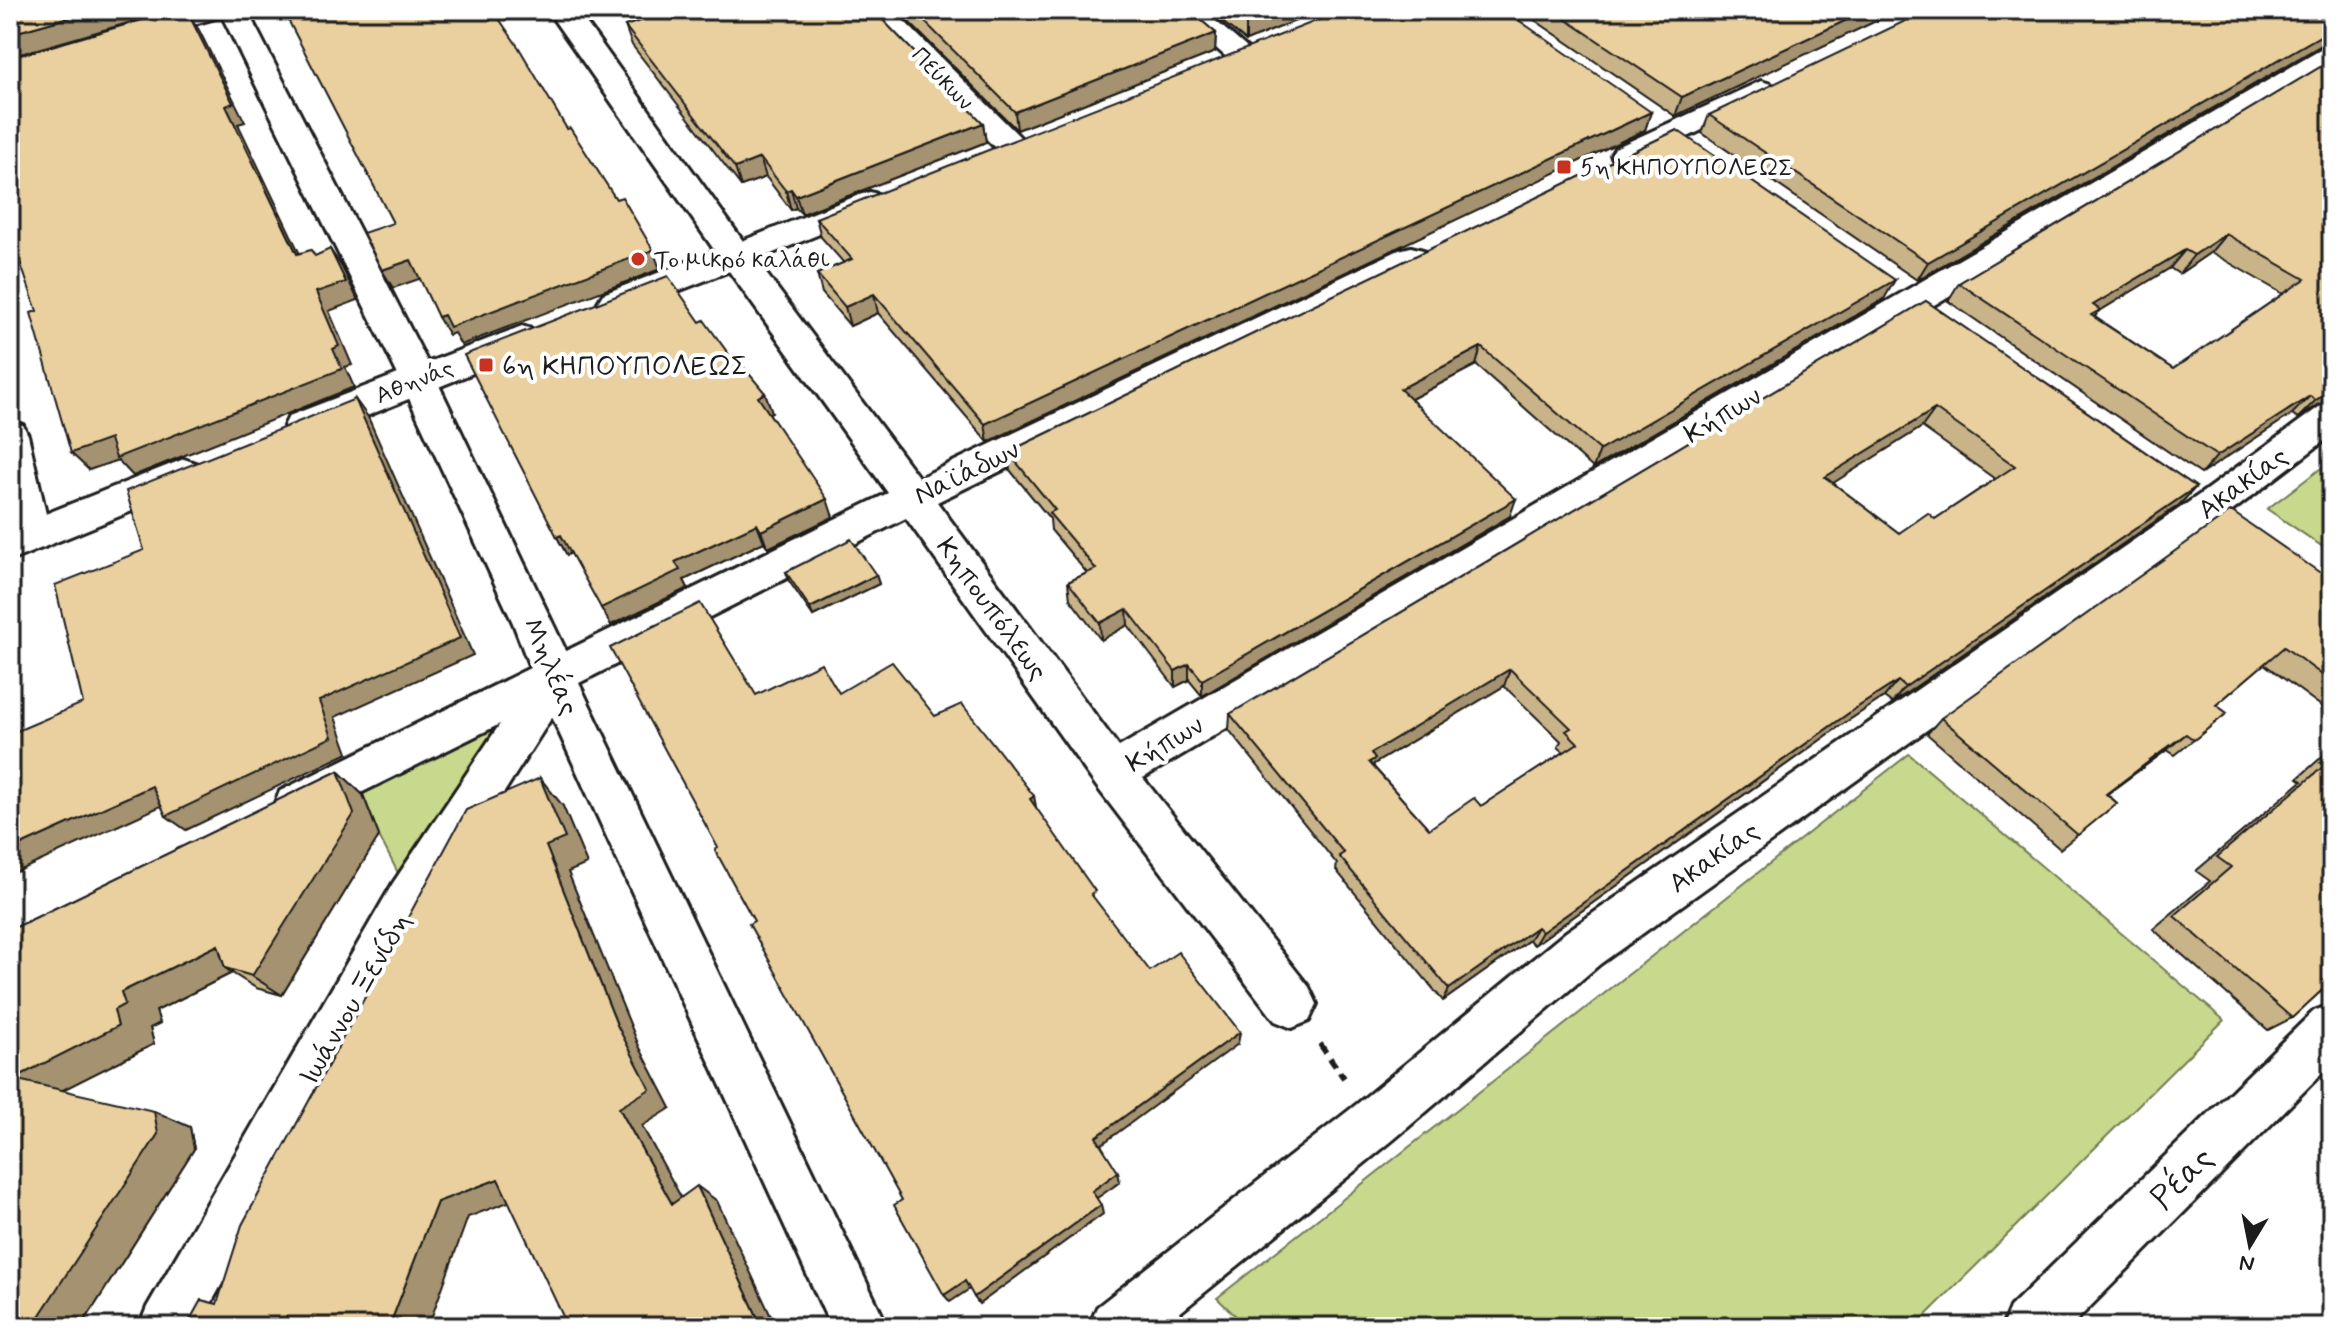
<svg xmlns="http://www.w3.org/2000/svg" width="2342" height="1337" font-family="Mynerve,sans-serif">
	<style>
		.green { fill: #c8d88d; stroke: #727a54; stroke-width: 2 }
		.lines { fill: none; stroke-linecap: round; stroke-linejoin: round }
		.street-casing { stroke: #1c1c1c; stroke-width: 6 }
		.secondary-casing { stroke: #1c1c1c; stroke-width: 6 }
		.path { stroke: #1c1c1c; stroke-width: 6; stroke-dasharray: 10 7; stroke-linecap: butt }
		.street { fill: #fff; fill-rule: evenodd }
		.secondary { fill: #fff; fill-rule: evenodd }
		.wall { fill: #c9b389; stroke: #1c1c1c; stroke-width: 2; fill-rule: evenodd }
		.shaded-wall { fill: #a4926f; stroke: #1c1c1c; stroke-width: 2 }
		.building { fill: #ead09f; stroke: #1c1c1c; stroke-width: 2; fill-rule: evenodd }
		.poi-dot { fill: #c8321e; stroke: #fff; stroke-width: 3 }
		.labels { text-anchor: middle; stroke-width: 8; stroke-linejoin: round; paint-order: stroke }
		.far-street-label { font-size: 24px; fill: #1c1c1c; stroke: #fff }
		.far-poi-label { font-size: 24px; fill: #1c1c1c; stroke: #fff; text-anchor: start }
		.poi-label { font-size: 28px; fill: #1c1c1c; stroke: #fff; text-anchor: start }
		.street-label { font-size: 28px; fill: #1c1c1c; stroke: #fff }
		.near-street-label { font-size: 34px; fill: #1c1c1c; stroke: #fff }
	</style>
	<rect width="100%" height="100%" fill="#fff"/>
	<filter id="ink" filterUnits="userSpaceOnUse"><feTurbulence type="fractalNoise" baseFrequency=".0125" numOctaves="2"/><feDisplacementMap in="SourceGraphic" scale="16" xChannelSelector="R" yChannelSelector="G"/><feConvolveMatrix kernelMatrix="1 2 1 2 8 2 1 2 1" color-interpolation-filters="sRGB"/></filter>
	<g filter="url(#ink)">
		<g class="green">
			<polygon points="2332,460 2332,553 2267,509"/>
			<polygon points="555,677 411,898 379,836 360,786"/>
			<polygon points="1909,754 2224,1020 1914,1327 1247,1327 1217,1298"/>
		</g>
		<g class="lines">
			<g class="street-casing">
				<g id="street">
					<polygon points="183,10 247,10 436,379 566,651 888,493 724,264 719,256 724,248 859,195 870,192 881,195 886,202 881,209 756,260 919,478 1399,250 1411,247 1423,250 1428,258 1423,266 937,502 1119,747 2322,49 2332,46 2332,67 1143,778 1309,987 1317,1004 1309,1021 1292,1028 1275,1021 1097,787 906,518 579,683 888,1327 831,1327 552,717 427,913 198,1327 139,1327 147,1307 393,883 500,724 296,825 280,819 274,805 280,791 530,668 513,623 400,379 222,16 138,40 128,38 124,32 128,26"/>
					<polygon points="863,10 893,10 1021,138 1025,145 1021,152 1010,154 999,152"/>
					<polygon points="1172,10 1203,10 1255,55 1251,61 1241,64 1231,61"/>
					<polygon points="1761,81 1771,84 1776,90 1771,96 1637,162 1626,164 1615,162 1611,155 1615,148"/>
					<polygon points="2332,403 2332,435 2227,515 1600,964 1393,1140 1162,1327 1089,1327 1097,1307 1357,1104 1566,932 2199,495 2319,407"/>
					<polygon points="10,422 23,425 28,435 51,536 45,547 31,551 17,547 10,529"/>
					<polygon points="2332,1004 2332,1063 2070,1327 2002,1327 2010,1307 2314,1011"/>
				</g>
			</g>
			<g class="secondary-casing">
				<g id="secondary">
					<polygon points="547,10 577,10 748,248 753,256 748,264 629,310 616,314 603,310 598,302 603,294 715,251"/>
					<polygon points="522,326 535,330 540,339 535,348 317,436 303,440 289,436 284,426 289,416"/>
					<polygon points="184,459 198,464 204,474 198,484 10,561 10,528"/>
				</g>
			</g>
			<polyline class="path" points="1320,1044 1344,1078"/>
			<use href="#street" class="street"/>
			<use href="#secondary" class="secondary"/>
		</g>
		<g class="wall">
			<polygon points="636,10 873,10 983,123 986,142 802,214 796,208 791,210 766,177 741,186 632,45 625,26 644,20"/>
			<polygon points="897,10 1189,10 1216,33 1215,52 1017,130"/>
			<polygon points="1208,10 1322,10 1246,41"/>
			<polygon points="1520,10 1899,10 1675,116"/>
			<polygon points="2332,10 2332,44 2320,46 1917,280 1702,133 1709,115"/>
			<path d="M 2332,60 L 2332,401 L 2317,405 L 2298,418 L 2292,414 L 2201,474 L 1948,301 L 1959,283 ZM 2211,252 L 2283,294 L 2173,369 L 2095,317 L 2098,312 L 2170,268 L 2179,274 Z"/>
			<polygon points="1651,112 1645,130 988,442 878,313 850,326 822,293 817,274 844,263 821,237 816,218"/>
			<polygon points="1677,130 1884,299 1593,468 1476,365 1411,399 1510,516 1202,696 1189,680 1175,687 1128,625 1101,640 1070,599 1068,582 1087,573 1051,530 1050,519 1010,470 1008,452"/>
			<path d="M 1926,301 L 2196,487 L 2179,505 L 1892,703 L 1884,697 L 1840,726 L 1534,945 L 1529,940 L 1443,1001 L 1336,870 L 1337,864 L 1229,730 L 1230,714 ZM 1922,427 L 1995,479 L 1935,519 L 1899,533 L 1833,483 ZM 1504,686 L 1561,741 L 1558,747 L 1564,752 L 1481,806 L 1429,829 L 1373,766 L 1374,764 Z"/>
			<polygon points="700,322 733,360 765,393 772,412 769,413 833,517 768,548 764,542 684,580 688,588 611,625 571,553 567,555 557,537"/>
			<polygon points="786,572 876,575 879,584 813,616 789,581"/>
			<polygon points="2332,581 2332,714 2264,664 2216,705 2227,713 2175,755 2167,750 2107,794 2117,803 2060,849 1927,734 1941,718"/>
			<polygon points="2332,748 2332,981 2292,1018 2268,1030 2153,929 2210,881 2196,871 2302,781 2298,778"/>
			<polygon points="338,771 363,795 379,836 282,995 256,988 232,973 156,1011 160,1023 150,1028 154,1044 62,1090 190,1127 194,1149 81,1327 10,930"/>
		</g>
		<g class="shaded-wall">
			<polygon points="95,10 173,10 10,57 10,34"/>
			<polygon points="1277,10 1322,10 1246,41 1246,22"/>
			<polygon points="1868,10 1899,10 1675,116 1682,97"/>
			<polygon points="187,11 199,30 245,122 238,124 309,273 297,254 226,106"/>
			<polygon points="2332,29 2331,43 2320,46 1917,280 1928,262"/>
			<polygon points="1216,33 1215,52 1017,130 1015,112"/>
			<polygon points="1651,112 1645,130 988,442 985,424"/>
			<polygon points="983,123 986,142 802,214 796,196"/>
			<polygon points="760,158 766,177 741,186 735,168"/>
			<polygon points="791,189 796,208 791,210 786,191"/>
			<polygon points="2226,234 2211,252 2179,274 2194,255"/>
			<polygon points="330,249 342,267 358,300 329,311 352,365 345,367 354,387 133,476 118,460 89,470 71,453 333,349 316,292"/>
			<polygon points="653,250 660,269 461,345 454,333 449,335 438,317"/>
			<polygon points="2185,250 2170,268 2098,312 2086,328 2093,305"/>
			<polygon points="411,260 422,278 393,288 382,270"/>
			<polygon points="1895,280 1884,299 1593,468 1600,450"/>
			<polygon points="874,294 878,313 850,326 845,307"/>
			<polygon points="1481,347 1476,365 1396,407 1400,389"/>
			<polygon points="2332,389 2331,400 2317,405 2298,418 2316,400"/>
			<polygon points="765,393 772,412 764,415 758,397"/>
			<polygon points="2310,396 2292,414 2201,474 2217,456"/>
			<polygon points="355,399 368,417 473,655 335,717 348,753 186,830 166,816 319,701"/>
			<polygon points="1935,409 1922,427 1814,495 1825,477"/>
			<polygon points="2196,487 2179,505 1892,703 1905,687"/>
			<polygon points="827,499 833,517 768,548 761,531"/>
			<polygon points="1516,499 1510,516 1202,696 1202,680"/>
			<polygon points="757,524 764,542 684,580 688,588 611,625 601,608 675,562"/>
			<polygon points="561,535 572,553 567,555 557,537"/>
			<polygon points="876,575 879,584 813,616 810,608"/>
			<polygon points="1127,609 1128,625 1101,640 1100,623"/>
			<polygon points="1189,664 1189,680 1175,687 1175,671"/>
			<polygon points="1510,669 1504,686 1374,764 1371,774 1366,777 1371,753"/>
			<polygon points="1898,681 1884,697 1840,726 1534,945 1542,932 1853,710"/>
			<polygon points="2186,734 2167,750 2153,759 2088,809 2172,744"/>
			<polygon points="338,771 363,795 379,836 282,995 252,976"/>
			<polygon points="540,778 563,806 587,864 568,872 639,1046 671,1108 642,1126 693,1219 672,1204 619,1108 617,1025 546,846"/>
			<polygon points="152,786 172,801 10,875 10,850"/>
			<polygon points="1034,796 1037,812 1030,799"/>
			<polygon points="1537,927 1529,940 1443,1001 1449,989"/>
			<polygon points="218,945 225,968 232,973 156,1011 160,1023 150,1028 154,1044 53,1095 13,1079 114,1010 121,992"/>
			<polygon points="1240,1032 1238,1044 1098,1147 1096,1137"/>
			<polygon points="154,1111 190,1127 194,1149 81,1327 32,1327"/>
			<polygon points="1118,1172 1120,1182 1094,1200 1092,1191"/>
			<polygon points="498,1179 527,1195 468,1217 428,1327 389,1327 437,1202"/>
			<polygon points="697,1186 717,1201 776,1327 762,1327"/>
			<polygon points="1101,1205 1103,1214 979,1304 974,1297"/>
			<polygon points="965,1281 971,1288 950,1302 944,1295"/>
		</g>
		<g class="building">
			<polygon points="10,10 95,10 10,34"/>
			<polygon points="177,10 180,10 182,13 187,11 233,103 226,106 297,254 311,250 315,256 330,249 346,282 316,292 339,346 333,349 342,369 116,458 110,439 71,453 31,313 37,311 10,233 10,58"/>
			<polygon points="283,10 493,10 519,48 567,129 570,128 616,199 622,197 653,250 450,327 444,315 438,317 411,260 382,270 363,233 393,223"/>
			<polygon points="644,10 873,10 983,123 796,196 791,189 786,191 760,158 735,168 625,26 650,18"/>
			<polygon points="913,10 1189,10 1216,33 1015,112"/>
			<polygon points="1232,10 1277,10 1246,22"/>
			<polygon points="1344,10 1504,10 1651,112 985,424 874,294 845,307 817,274 852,259 816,218"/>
			<polygon points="1552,10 1868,10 1682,97"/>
			<polygon points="1928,10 2332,10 2332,29 1928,262 1709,115"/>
			<path d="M 2332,60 L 2332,389 L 2316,400 L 2310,396 L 2217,456 L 1959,283 ZM 2226,234 L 2305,279 L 2173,369 L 2091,315 L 2100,310 L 2093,305 L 2185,250 L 2194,255 Z"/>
			<polygon points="1677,130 1895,280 1600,450 1481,347 1400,389 1516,499 1202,680 1189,664 1175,671 1127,609 1100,623 1068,582 1096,569 1049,513 1055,510 1008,452"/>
			<polygon points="668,276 700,322 704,320 733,360 737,359 765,393 758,397 827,499 761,531 757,524 675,562 680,570 601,608 561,535 557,537 464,355"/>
			<path d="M 1926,301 L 2196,487 L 1905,687 L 1898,681 L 1853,710 L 1542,932 L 1537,927 L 1449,989 L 1339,856 L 1344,853 L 1230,714 ZM 1935,409 L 2015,466 L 1935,519 L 1928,513 L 1899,533 L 1825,477 ZM 1510,669 L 1571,728 L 1566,731 L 1578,743 L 1481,806 L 1474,798 L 1429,829 L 1369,762 L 1375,759 L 1371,753 Z"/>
			<polygon points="355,399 460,638 319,701 332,737 166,816 152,786 10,850 10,734 83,703 55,585 144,550 126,491"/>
			<polygon points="2231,511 2332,581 2332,682 2284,647 2216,705 2227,713 2194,740 2186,734 2172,744 2106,794 2117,803 2078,835 1941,718"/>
			<polygon points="851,539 876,575 810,608 786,572"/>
			<polygon points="700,603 756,695 821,663 839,693 892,662 935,716 962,704 1034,796 1030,799 1095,891 1091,894 1150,971 1178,952 1240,1032 1096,1137 1118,1172 1092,1191 1101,1205 974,1297 965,1281 944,1295 894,1205 902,1200 749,924 754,921 715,850 718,848 610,648"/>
			<polygon points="2332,752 2332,981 2292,1018 2174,916 2231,867 2217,857 2324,766 2320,763"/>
			<polygon points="338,771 354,814 252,976 225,968 218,945 121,992 125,1004 114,1010 118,1026 13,1079 154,1111 158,1134 32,1327 10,1327 10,930"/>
			<polygon points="540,778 565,838 546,846 617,1025 650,1089 619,1108 672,1204 697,1186 762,1327 568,1327 498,1179 437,1202 389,1327 186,1327 201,1300 217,1304 242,1225 466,810"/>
		</g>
	</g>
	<g class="poi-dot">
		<rect x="1556" y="159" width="16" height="16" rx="4"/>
		<circle cx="638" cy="259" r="8"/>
		<rect x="478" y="357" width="16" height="16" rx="4"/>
	</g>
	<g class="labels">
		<g class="far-street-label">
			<text transform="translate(943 78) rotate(46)" y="8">Πεύκων</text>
			<text transform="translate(414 381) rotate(-22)" y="8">Αθηνάς</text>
		</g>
		<g class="far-poi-label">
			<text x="1580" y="175">5η ΚΗΠΟΥΠΟΛΕΩΣ</text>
			<text x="654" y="267">Το μικρό καλάθι</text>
		</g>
		<g class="poi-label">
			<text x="502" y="375">6η ΚΗΠΟΥΠΟΛΕΩΣ</text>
		</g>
		<g class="street-label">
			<text transform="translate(1722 414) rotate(-31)" y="10">Κήπων</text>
			<text transform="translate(966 471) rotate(-26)" y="10">Ναϊάδων</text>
			<text transform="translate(2242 482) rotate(-36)" y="10">Ακακίας</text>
			<text transform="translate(993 608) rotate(54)" y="10">Κηπουπόλεως</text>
			<text transform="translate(552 666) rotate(67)" y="10">Μηλέας</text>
			<text transform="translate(1164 743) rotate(-31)" y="10">Κήπων</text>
			<text transform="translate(1713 856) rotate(-35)" y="10">Ακακίας</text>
			<text transform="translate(354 998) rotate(-60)" y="10">Ιωάννου Ξενίδη</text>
		</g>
		<g class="near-street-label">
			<text transform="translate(2181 1177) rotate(-45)" y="12">Ρέας</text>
		</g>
	</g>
	<rect width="2342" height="1337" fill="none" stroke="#fff" stroke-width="40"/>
	<rect x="20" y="20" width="2302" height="1297" fill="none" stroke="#1c1c1c" stroke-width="3" filter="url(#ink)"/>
	<g transform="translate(2250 1245) rotate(190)" stroke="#ffffff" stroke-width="6" paint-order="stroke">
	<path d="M0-6L14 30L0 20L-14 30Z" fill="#1c1c1c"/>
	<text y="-12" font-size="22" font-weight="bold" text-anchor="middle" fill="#1c1c1c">N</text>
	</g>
</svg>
